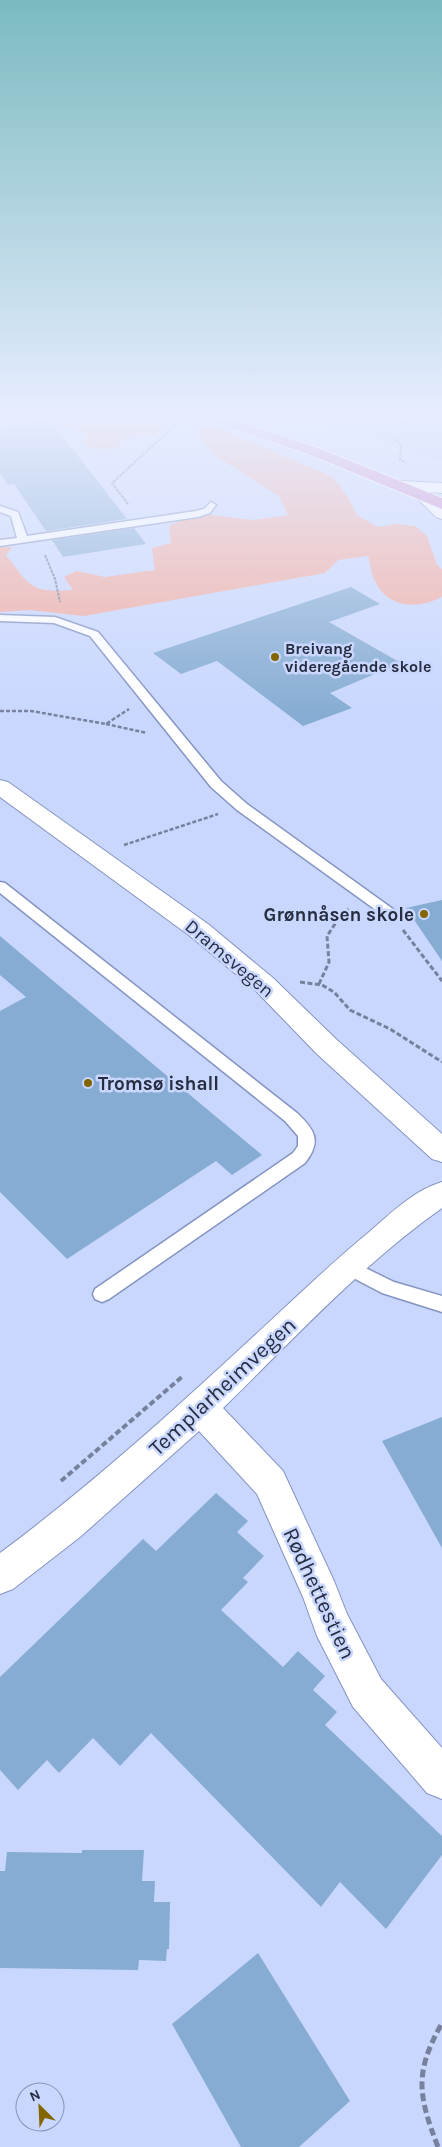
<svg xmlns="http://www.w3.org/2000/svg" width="442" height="2147" font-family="Karla,sans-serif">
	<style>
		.built { fill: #bbcbf7 }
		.green { fill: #f2aca0 }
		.building { fill: #86acd3 }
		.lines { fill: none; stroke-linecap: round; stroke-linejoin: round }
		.lane-casing { stroke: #8494c2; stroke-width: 3 }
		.street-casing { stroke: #8494c2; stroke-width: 2 }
		.highway-casing { stroke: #fff; stroke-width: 2 }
		.path-far4 { stroke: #77819e; stroke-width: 2; stroke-dasharray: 3 1; stroke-linecap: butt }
		.path-far3 { stroke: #77819e; stroke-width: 2.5; stroke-dasharray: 4 2; stroke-linecap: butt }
		.path-far2 { stroke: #77819e; stroke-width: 3; stroke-dasharray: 5 2.5; stroke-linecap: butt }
		.path-far1 { stroke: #77819e; stroke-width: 4; stroke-dasharray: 6 3; stroke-linecap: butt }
		.path { stroke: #77819e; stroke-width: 5; stroke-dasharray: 8 4; stroke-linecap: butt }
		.lane { fill: #fff; fill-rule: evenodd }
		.street { fill: #fff; fill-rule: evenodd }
		.highway { fill: #ce84c9; fill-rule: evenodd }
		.poi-dot { fill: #836600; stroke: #c9d7fe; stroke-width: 2 }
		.labels { text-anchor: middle; stroke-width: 5; stroke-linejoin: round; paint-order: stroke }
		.far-poi-label { font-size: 16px; font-weight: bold; fill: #272d40; stroke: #c9d7fe; text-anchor: start }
		.poi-label { font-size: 19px; font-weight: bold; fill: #272d40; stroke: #c9d7fe; text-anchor: end }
		.street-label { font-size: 19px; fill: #272d40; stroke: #c9d7fe }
		.near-street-label { font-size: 22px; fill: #272d40; stroke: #c9d7fe }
	</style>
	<rect width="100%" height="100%" fill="#c9d7fe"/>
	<polygon class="built" points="299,417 442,417 442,461"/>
	<g class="green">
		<path d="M 38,417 L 163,417 L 172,419 L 158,434 L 121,439 L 121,446 C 106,451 95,450 81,442 L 89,435 L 61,427 L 54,417 Z"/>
		<path d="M 213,426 L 333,477 L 347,496 L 357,515 L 378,527 L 396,524 L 415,526 L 427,536 L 437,565 L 442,569 L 442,597 C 418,609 390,609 376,583 C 371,576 371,565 368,556 L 338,560 L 325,573 L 84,616 L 29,610 L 0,612 L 0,545 L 12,548 L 6,555 C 31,587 30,593 73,590 L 64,577 L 76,571 L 105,577 L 155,570 L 152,548 L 171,543 L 169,526 L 179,521 L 210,515 L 254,520 L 288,515 L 279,496 L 214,455 L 197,432 L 198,427 Z"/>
	</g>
	<g class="building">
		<polygon points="50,420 127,519 46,531 14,484 8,485 0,473 0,427"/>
		<polygon points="134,528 146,544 63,557 52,540"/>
		<polygon points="351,587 380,604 329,622 401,663 330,693 352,708 303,726 217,661 181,674 153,653"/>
		<polygon points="442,900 442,961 406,908"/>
		<polygon points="0,936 45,974 262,1155 232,1175 216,1161 67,1259 0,1192 0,1011 26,997 0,975"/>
		<polygon points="442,1417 442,1548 382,1441"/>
		<polygon points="216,1493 248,1521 237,1532 264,1556 243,1578 248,1582 221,1610 283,1667 298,1651 325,1676 313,1690 337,1712 325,1725 442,1836 442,1855 386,1929 340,1882 321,1907 151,1733 120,1766 93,1738 59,1773 47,1760 18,1790 0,1770 0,1677 143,1539 156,1551"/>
		<polygon points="82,1850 144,1850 142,1881 155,1881 154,1902 170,1902 169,1949 167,1949 166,1961 139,1960 138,1970 0,1968 0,1871 5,1871 7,1852 82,1853"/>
		<polygon points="258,1953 350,2101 299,2147 241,2147 172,2024"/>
	</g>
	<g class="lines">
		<g class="lane-casing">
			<g id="lane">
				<polygon points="402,417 413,417 404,422 398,422 398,418"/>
				<polygon points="211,502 216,505 210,513 198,517 0,546 0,540 17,538 11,516 0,512 0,506 18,512 27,536 196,511 204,509"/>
				<polygon points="0,615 55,617 98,632 221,781 247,804 397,912 399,915 397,918 387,918 237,810 211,787 90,636 54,623 0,621"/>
				<path d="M 0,882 L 5,883 L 297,1113 C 315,1130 322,1141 305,1163 L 109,1299 L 102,1302 L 95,1299 L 93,1294 L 95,1289 L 293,1153 L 298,1146 L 298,1136 L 285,1121 L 0,893 Z"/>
				<polygon points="349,1260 394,1282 442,1296 442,1312 382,1293 342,1272 340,1267 342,1262"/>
			</g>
		</g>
		<g class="street-casing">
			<g id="street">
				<polygon points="400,481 442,483 442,493 429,492 442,505 442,519 436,517 417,498 415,495 418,492 394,489 392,486"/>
				<polygon points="0,780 8,782 208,924 273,978 337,1040 442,1134 442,1162 432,1159 317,1054 255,990 190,936 0,797"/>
				<path d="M 442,1182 L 442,1208 C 361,1265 293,1340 223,1408 L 283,1471 L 334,1581 L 347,1614 L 381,1679 L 442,1748 L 442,1799 L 427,1793 L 353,1707 L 317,1636 L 303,1597 L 257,1494 L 199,1431 L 80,1537 L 13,1589 L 0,1594 L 0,1553 C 89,1487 172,1412 253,1337 C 291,1302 328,1266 368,1233 C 390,1214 414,1190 442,1182 Z"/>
			</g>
		</g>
		<g class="highway-casing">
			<polygon id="highway" points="205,417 225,417 318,448 442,498 442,509 308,454 207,420"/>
		</g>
		<g class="path-far4">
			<polyline points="396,439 401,446 400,460 406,463"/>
			<polyline points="128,504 112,483 184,417"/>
			<polyline points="45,555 55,579 60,602"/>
		</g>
		<g class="path-far3">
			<polyline points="0,711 31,711 106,724 129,709"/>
			<polyline points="106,724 147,733"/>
			<polyline points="124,845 218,814"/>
		</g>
		<g class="path-far2">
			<polyline points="403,930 442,981"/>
			<polyline points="300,982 322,985 334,992 350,1010 390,1029 442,1062"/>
			<polyline points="319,984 329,962 327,936 339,918 349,909"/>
		</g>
		<polyline class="path-far1" points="61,1481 183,1376"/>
		<path class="path" d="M 438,2147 C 418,2095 414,2073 442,2023"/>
		<use href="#lane" class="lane"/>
		<use href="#street" class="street"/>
		<use href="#highway" class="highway"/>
	</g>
	<linearGradient id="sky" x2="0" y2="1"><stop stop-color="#7bbac1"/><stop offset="0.58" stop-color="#e7edff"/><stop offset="1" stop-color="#e7edff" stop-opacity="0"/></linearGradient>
	<rect width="442" height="717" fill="url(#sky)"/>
	<g class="poi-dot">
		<circle cx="275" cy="657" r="5"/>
		<circle cx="424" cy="914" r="5"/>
		<circle cx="88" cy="1083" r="5"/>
	</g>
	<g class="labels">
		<g class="far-poi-label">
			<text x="285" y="654">Breivang<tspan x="285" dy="18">videregående skole</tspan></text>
		</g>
		<g class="poi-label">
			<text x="414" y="921">Grønnåsen skole</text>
			<text x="98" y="1090" text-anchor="start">Tromsø ishall</text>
		</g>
		<g class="street-label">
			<text transform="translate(230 958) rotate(40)" y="7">Dramsvegen</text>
		</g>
		<g class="near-street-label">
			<text transform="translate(222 1386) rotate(-43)" y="8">Templarheimvegen</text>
			<text transform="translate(320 1593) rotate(65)" y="8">Rødhettestien</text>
		</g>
	</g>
	<g transform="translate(40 2107) rotate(336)"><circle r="24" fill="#c9d7fe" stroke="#8893b2"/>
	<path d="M0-4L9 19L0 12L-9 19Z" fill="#836600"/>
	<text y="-8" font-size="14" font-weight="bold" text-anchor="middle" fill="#272d40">N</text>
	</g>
</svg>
